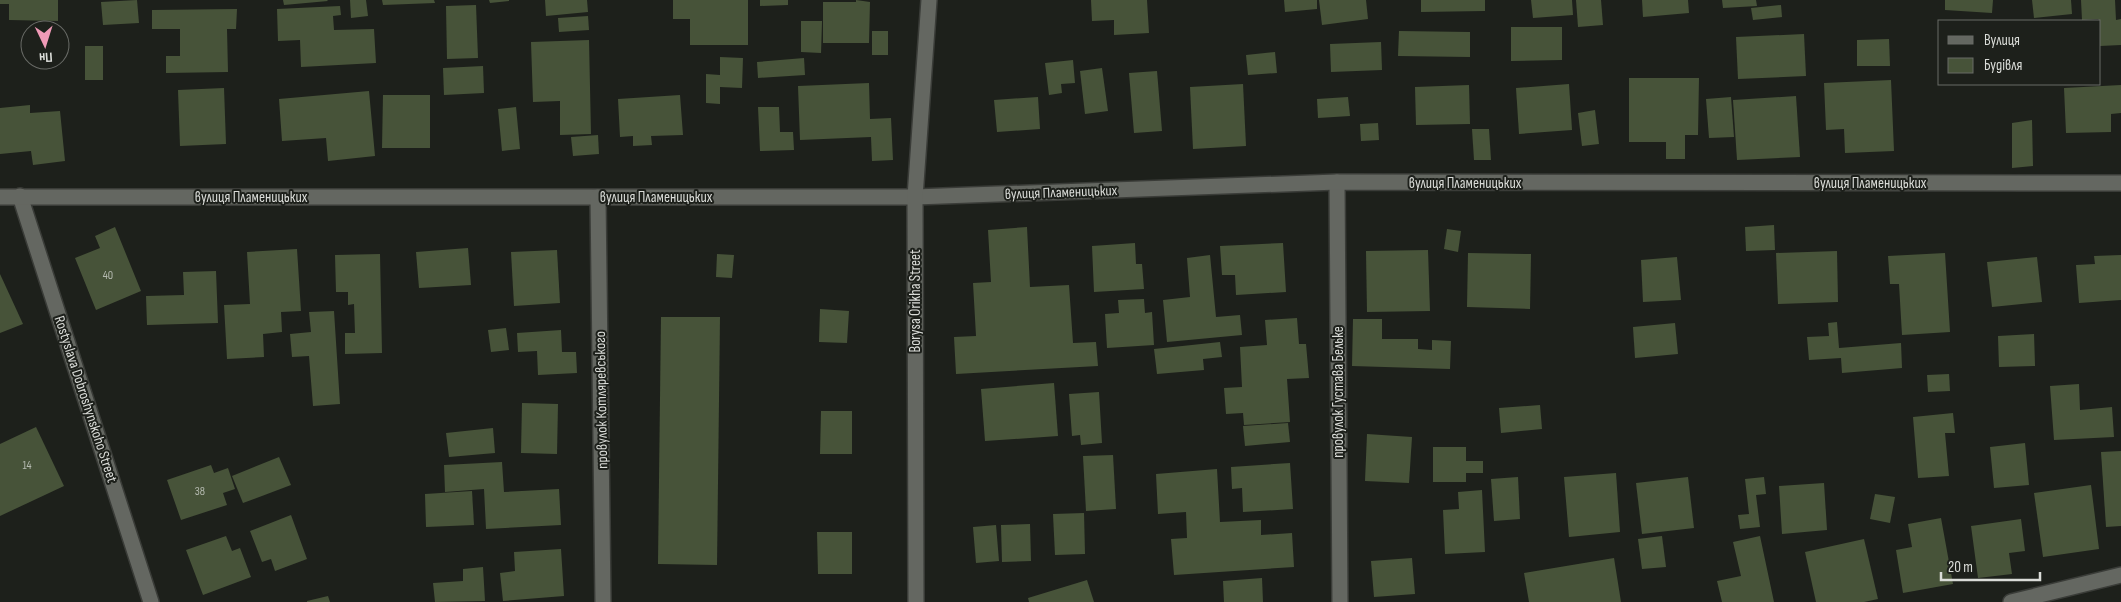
<svg xmlns="http://www.w3.org/2000/svg" width="2121" height="602" font-family="'Sofia Sans Condensed',sans-serif">
	<style>
		.building { fill: #475339 }
		.lines { fill: none; stroke-linecap: round; stroke-linejoin: round }
		.minor-casing { stroke: #3a3c38; stroke-width: 18 }
		.minor { stroke: #646761; stroke-width: 15 }
		.labels { text-anchor: middle; stroke-width: 4; stroke-linejoin: round; paint-order: stroke }
		.number-label { font-size: 12px; fill: #b5bab0 }
		.street-label { font-size: 15px; fill: #dadcd8; stroke: #1d201b }
	</style>
	<rect width="100%" height="100%" fill="#1d201b"/>
	<g class="building">
		<polygon points="0,0 58,0 58,21 9,20 9,4 0,4"/>
		<polygon points="137,0 139,23 103,25 101,2"/>
		<polygon points="283,0 327,0 328,1 284,5"/>
		<polygon points="350,0 366,0 368,16 351,18"/>
		<polygon points="382,0 434,0 435,3 383,5"/>
		<polygon points="489,0 509,0 509,1 490,3"/>
		<polygon points="545,0 587,0 588,12 546,16"/>
		<polygon points="673,0 748,0 748,45 690,45 690,19 673,19"/>
		<polygon points="760,0 788,0 788,5 760,6"/>
		<polygon points="856,0 870,2 869,43 823,43 823,2 856,2"/>
		<polygon points="1091,0 1147,0 1149,33 1114,35 1114,20 1092,21"/>
		<polygon points="1284,0 1317,0 1317,9 1285,12"/>
		<polygon points="1319,0 1366,0 1368,19 1322,25"/>
		<polygon points="1421,0 1485,0 1485,11 1421,12"/>
		<polygon points="1531,0 1572,0 1573,15 1533,18"/>
		<polygon points="1576,0 1601,0 1603,25 1578,27"/>
		<polygon points="1642,0 1688,0 1689,13 1643,17"/>
		<polygon points="1722,0 1756,0 1757,6 1723,8"/>
		<polygon points="1945,0 1993,0 1992,13 1945,10"/>
		<polygon points="2032,0 2071,0 2072,14 2034,18"/>
		<polygon points="2081,0 2115,0 2116,20 2121,19 2121,45 2100,46 2100,21 2098,19 2082,20"/>
		<polygon points="476,5 478,58 447,59 446,6"/>
		<polygon points="1781,5 1782,17 1753,20 1751,8"/>
		<polygon points="340,6 341,15 333,16 334,30 374,29 376,63 301,67 300,40 278,41 277,9"/>
		<polygon points="237,9 236,29 227,29 228,72 166,73 166,56 180,56 180,29 152,29 152,10"/>
		<polygon points="588,16 589,30 559,32 558,18"/>
		<polygon points="801,21 822,21 821,53 801,52"/>
		<polygon points="1511,27 1562,27 1562,60 1511,61"/>
		<rect x="872" y="31" width="16" height="24"/>
		<polygon points="1399,31 1470,32 1470,57 1398,56"/>
		<polygon points="1804,34 1806,76 1738,79 1736,37"/>
		<polygon points="1889,39 1890,66 1857,66 1857,40"/>
		<polygon points="589,40 591,134 560,135 560,101 533,102 531,42"/>
		<polygon points="1381,42 1382,70 1331,72 1330,44"/>
		<rect x="85" y="46" width="18" height="34"/>
		<polygon points="1275,52 1277,73 1248,75 1246,55"/>
		<polygon points="720,57 743,58 742,88 720,87 720,104 706,103 706,74 720,75"/>
		<polygon points="804,58 805,75 758,78 757,62"/>
		<polygon points="1073,60 1075,83 1061,84 1062,93 1049,95 1045,63"/>
		<polygon points="483,66 484,93 444,95 443,68"/>
		<polygon points="1102,68 1108,111 1085,114 1080,71"/>
		<polygon points="1157,71 1162,131 1134,133 1129,73"/>
		<polygon points="1629,78 1699,78 1698,135 1685,135 1685,159 1666,159 1666,142 1629,142"/>
		<polygon points="1891,80 1894,151 1845,153 1844,129 1826,130 1824,83"/>
		<polygon points="869,83 870,119 891,118 893,160 872,161 871,137 800,140 798,86"/>
		<polygon points="1243,84 1246,146 1193,149 1190,87"/>
		<polygon points="1569,84 1572,130 1519,134 1516,88"/>
		<polygon points="1469,85 1470,124 1416,125 1415,87"/>
		<polygon points="2121,85 2121,113 2111,114 2111,132 2066,133 2064,88"/>
		<polygon points="224,88 226,144 180,146 178,90"/>
		<polygon points="369,91 375,156 328,161 326,138 282,141 279,99"/>
		<polygon points="383,95 430,95 430,148 382,148"/>
		<polygon points="680,95 683,135 651,136 652,145 633,146 633,136 620,137 618,99"/>
		<polygon points="1796,96 1800,157 1737,160 1733,100"/>
		<polygon points="1038,97 1040,129 997,132 994,100"/>
		<polygon points="1348,97 1350,116 1318,118 1317,99"/>
		<polygon points="1731,97 1734,137 1709,138 1706,99"/>
		<polygon points="30,105 30,113 60,111 65,161 33,165 31,151 0,154 0,108"/>
		<polygon points="516,107 520,149 502,151 498,109"/>
		<polygon points="758,107 779,107 780,132 793,132 794,150 760,151"/>
		<polygon points="1595,110 1599,144 1582,146 1578,113"/>
		<polygon points="2032,120 2033,166 2012,168 2012,123"/>
		<polygon points="1378,123 1379,140 1361,141 1360,124"/>
		<polygon points="1472,129 1489,129 1491,160 1474,160"/>
		<polygon points="598,135 599,154 573,156 571,137"/>
		<polygon points="1774,225 1775,250 1746,251 1745,227"/>
		<polygon points="115,227 141,291 96,310 75,258 100,248 95,236"/>
		<polygon points="1027,227 1030,287 1069,285 1073,343 1096,342 1098,366 956,374 954,337 976,336 973,283 991,282 988,230"/>
		<polygon points="1447,229 1461,231 1458,252 1444,249"/>
		<polygon points="1135,243 1136,264 1142,264 1144,289 1094,292 1092,246"/>
		<polygon points="1283,243 1286,292 1236,295 1235,275 1222,275 1220,246"/>
		<polygon points="468,248 471,285 419,288 416,252"/>
		<polygon points="297,249 301,311 281,312 282,332 263,334 264,357 227,359 224,305 250,304 247,252"/>
		<polygon points="557,250 560,303 514,306 511,252"/>
		<polygon points="1428,250 1430,311 1367,312 1366,251"/>
		<polygon points="1837,251 1838,302 1778,304 1776,253"/>
		<polygon points="1468,253 1531,254 1530,309 1467,307"/>
		<polygon points="1945,253 1950,332 1902,335 1899,284 1890,284 1888,256"/>
		<polygon points="380,254 382,353 345,354 345,333 355,333 354,304 348,305 348,292 336,292 335,255"/>
		<polygon points="717,254 734,255 732,278 716,277"/>
		<polygon points="1210,255 1216,317 1240,315 1242,335 1167,342 1163,300 1190,297 1187,258"/>
		<polygon points="2121,255 2121,300 2079,303 2076,265 2095,264 2094,256"/>
		<polygon points="1677,257 1681,300 1643,302 1641,260"/>
		<polygon points="2037,257 2042,302 1992,307 1987,262"/>
		<polygon points="216,271 218,323 147,325 146,296 184,295 183,272"/>
		<polygon points="0,274 23,324 0,333"/>
		<polygon points="1144,299 1145,313 1152,312 1154,345 1107,348 1105,314 1119,313 1118,300"/>
		<polygon points="820,309 849,311 847,343 819,342"/>
		<polygon points="334,311 340,404 313,406 309,356 292,357 290,334 311,332 309,312"/>
		<polygon points="661,317 720,317 717,565 658,564"/>
		<polygon points="1297,318 1299,344 1306,344 1309,378 1287,379 1290,422 1244,425 1243,413 1226,414 1224,388 1242,387 1240,347 1267,345 1265,320"/>
		<polygon points="1353,319 1382,319 1382,339 1418,339 1418,349 1432,350 1432,340 1451,341 1450,369 1352,366"/>
		<polygon points="1837,322 1839,348 1901,343 1902,368 1842,373 1841,358 1809,360 1807,337 1829,336 1828,323"/>
		<polygon points="1675,323 1678,354 1635,358 1633,327"/>
		<polygon points="506,328 509,350 491,352 488,330"/>
		<polygon points="561,330 562,352 576,352 577,373 538,375 537,351 518,352 517,333"/>
		<polygon points="2034,334 2035,366 1999,367 1998,336"/>
		<polygon points="1220,342 1222,357 1203,359 1204,370 1157,374 1154,349"/>
		<polygon points="1949,374 1950,391 1928,392 1927,375"/>
		<polygon points="1054,383 1058,436 985,441 981,389"/>
		<polygon points="2079,384 2080,410 2112,407 2114,437 2054,440 2050,386"/>
		<polygon points="1099,392 1102,443 1081,445 1080,435 1072,436 1069,394"/>
		<polygon points="522,403 558,404 557,454 521,453"/>
		<polygon points="1540,405 1542,429 1501,433 1499,408"/>
		<polygon points="821,411 852,411 852,454 820,454"/>
		<polygon points="1953,413 1955,433 1945,433 1949,476 1918,478 1913,417"/>
		<polygon points="1288,423 1290,442 1245,446 1243,426"/>
		<polygon points="36,427 64,486 0,516 0,444"/>
		<polygon points="493,428 495,453 449,457 446,433"/>
		<polygon points="1367,434 1412,437 1409,483 1365,481"/>
		<polygon points="2025,443 2029,485 1994,488 1990,447"/>
		<polygon points="1433,447 1466,447 1466,461 1483,461 1483,473 1466,473 1466,482 1433,482"/>
		<polygon points="2121,451 2121,526 2106,527 2101,452"/>
		<polygon points="1113,455 1116,509 1086,511 1083,456"/>
		<polygon points="279,457 291,485 243,503 232,476"/>
		<polygon points="502,462 504,492 559,489 561,525 486,529 484,489 445,492 444,465"/>
		<polygon points="1290,463 1293,509 1243,512 1242,488 1232,489 1231,467"/>
		<polygon points="211,465 214,473 228,468 235,489 223,493 227,505 181,520 167,480"/>
		<polygon points="1217,469 1220,522 1261,520 1261,535 1292,533 1294,567 1174,575 1171,539 1187,538 1186,512 1158,514 1156,474"/>
		<polygon points="1616,473 1620,532 1569,537 1564,477"/>
		<polygon points="1518,477 1520,519 1494,521 1491,479"/>
		<polygon points="1688,477 1694,528 1642,534 1636,483"/>
		<polygon points="1764,477 1766,494 1756,495 1760,527 1740,529 1738,515 1749,514 1745,479"/>
		<polygon points="1824,483 1827,530 1782,534 1779,486"/>
		<polygon points="2091,485 2099,549 2043,557 2034,493"/>
		<polygon points="1482,490 1485,552 1445,554 1443,510 1459,509 1458,492"/>
		<polygon points="472,491 474,525 426,527 425,494"/>
		<polygon points="1875,494 1895,497 1890,523 1870,519"/>
		<polygon points="1084,513 1085,554 1055,555 1053,514"/>
		<polygon points="291,515 307,559 275,571 271,559 262,562 250,531"/>
		<polygon points="1941,518 1953,584 1903,593 1896,550 1912,547 1908,524"/>
		<polygon points="2021,519 2025,551 2009,553 2012,574 1978,578 1971,526"/>
		<polygon points="1030,524 1031,561 1002,562 1001,525"/>
		<polygon points="996,525 999,561 976,563 973,527"/>
		<polygon points="817,532 852,532 852,574 818,574"/>
		<polygon points="226,536 232,551 240,548 251,577 203,595 186,550"/>
		<polygon points="1662,536 1666,567 1642,569 1638,539"/>
		<polygon points="1760,536 1774,602 1722,602 1717,581 1741,576 1733,542"/>
		<polygon points="1864,539 1878,599 1864,602 1816,602 1805,552"/>
		<polygon points="561,549 564,596 503,601 500,573 515,571 514,552"/>
		<polygon points="1412,558 1415,594 1374,597 1371,561"/>
		<polygon points="1614,558 1621,602 1529,602 1524,573"/>
		<polygon points="483,567 485,601 435,602 433,583 463,581 463,569"/>
		<polygon points="1262,578 1263,602 1224,602 1223,581"/>
		<polygon points="1087,580 1094,602 1029,602 1028,598"/>
		<polygon points="328,596 330,602 307,602 307,601"/>
	</g>
	<g class="lines">
		<g class="minor-casing">
			<g id="minor">
				<polyline points="1337,182 1340,602"/>
				<polyline points="20,196 151,602"/>
				<polyline points="0,197 915,197 1337,182 2121,183"/>
				<polyline points="598,197 603,602"/>
				<polyline points="916,602 915,197 929,0"/>
				<polyline points="2011,602 2121,575"/>
			</g>
		</g>
		<use href="#minor" class="minor"/>
	</g>
	<g class="labels">
		<g class="number-label">
			<text x="108" y="279">40</text>
			<text x="27" y="469">14</text>
			<text x="200" y="495">38</text>
		</g>
		<g class="street-label">
			<text x="1465" y="188">вулиця Пламеницьких</text>
			<text x="1870" y="188">вулиця Пламеницьких</text>
			<text transform="translate(1061 192) rotate(-2)" y="5">вулиця Пламеницьких</text>
			<text x="251" y="202">вулиця Пламеницьких</text>
			<text x="656" y="202">вулиця Пламеницьких</text>
			<text transform="translate(915 301) rotate(-90)" y="5">Borysa Orikha Street</text>
			<text transform="translate(1338 392) rotate(-90)" y="5">провулок Густава Бельке</text>
			<text transform="translate(86 399) rotate(72)" y="5">Rostyslava Dobroshynskoho Street</text>
			<text transform="translate(601 400) rotate(-91)" y="5">провулок Котляревського</text>
		</g>
	</g>
	<rect x="1938" y="20" width="162" height="65" fill="#1d201b" stroke="#696b67"/>
	<rect x="1948" y="36" width="25" height="8" fill="#646761" stroke="#696b67"/>
	<text x="1984" y="45" font-size="15" fill="#dadcd8">Вулиця</text>
	<rect x="1948" y="58" width="25" height="15" fill="#475339" stroke="#696b67"/>
	<text x="1984" y="70" font-size="15" fill="#dadcd8">Будівля</text>
	<g transform="translate(45 45) rotate(176)"><circle r="24" fill="#1d201b" stroke="#696b67"/>
	<path d="M0-4L9 19L0 12L-9 19Z" fill="#f09ab7"/>
	<text y="-8" font-size="14" font-weight="bold" text-anchor="middle" fill="#dadcd8">Пн</text>
	</g>
	<path d="M1941 572v8h99v-8" fill="none" stroke="#dadcd8" stroke-width="2.5"/>
	<text x="1948" y="572" font-size="15" fill="#dadcd8" stroke="#1d201b" stroke-width="4" paint-order="stroke">20 m</text>
</svg>
